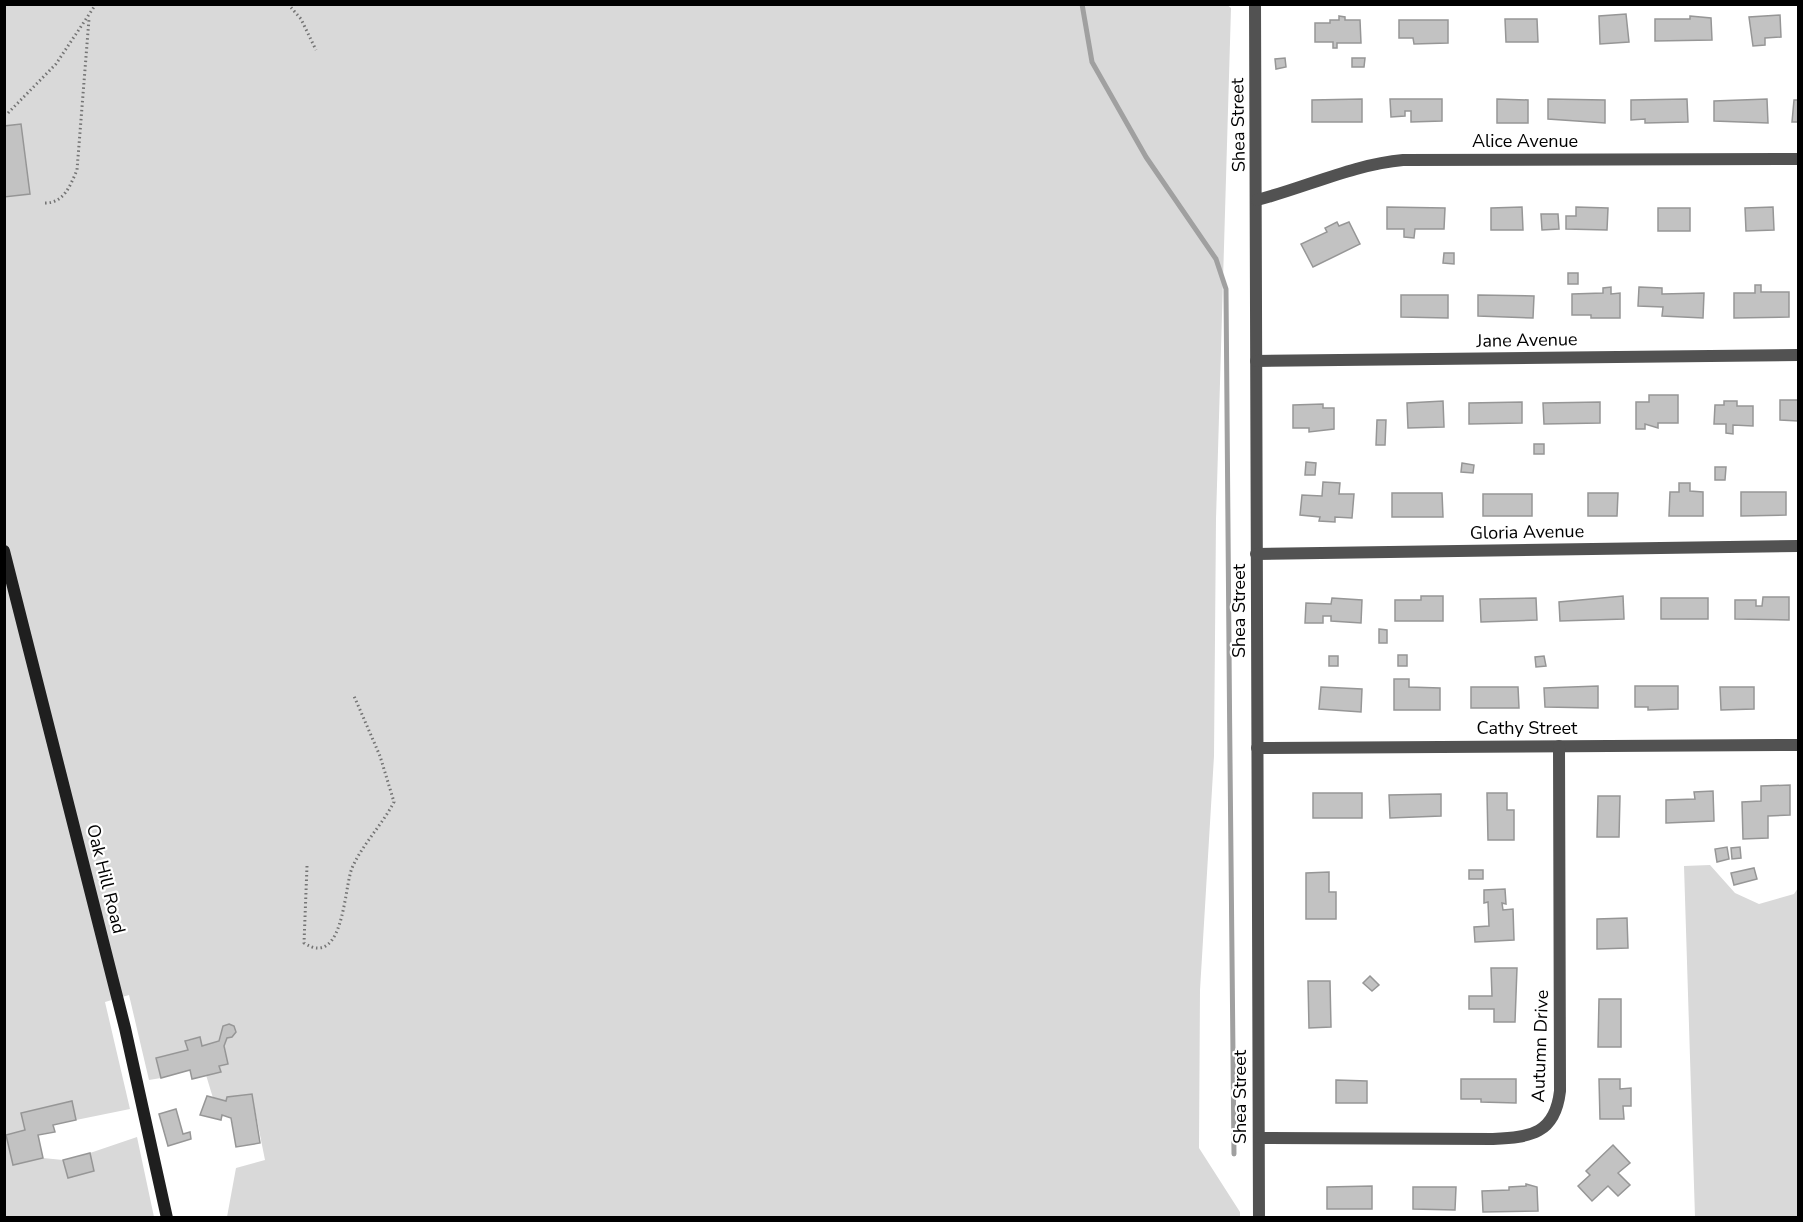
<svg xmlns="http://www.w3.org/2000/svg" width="1803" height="1222" font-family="'Nunito Sans',sans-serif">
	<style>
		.green { fill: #d9d9d9 }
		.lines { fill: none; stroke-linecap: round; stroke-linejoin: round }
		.stream { stroke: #a0a0a0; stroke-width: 5 }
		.building { fill: #c2c2c2; stroke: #969696; stroke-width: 1.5 }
		.path { stroke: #747474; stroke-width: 3; stroke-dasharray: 1.5 3; stroke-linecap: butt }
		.street { stroke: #525252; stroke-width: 12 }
		.secondary { stroke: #1f1f1f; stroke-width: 12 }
		.labels { text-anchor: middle; stroke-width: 4.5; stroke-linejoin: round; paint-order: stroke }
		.street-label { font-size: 18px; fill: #000; stroke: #fff }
	</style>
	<rect width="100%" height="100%" fill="#fff"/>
	<g class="green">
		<polygon points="1226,4 1231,8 1216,519 1214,756 1200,990 1199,1148 1240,1212 1240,1217 227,1217 236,1168 265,1160 252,1095 227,1097 226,1101 213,1098 206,1075 221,1071 219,1066 228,1064 224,1046 227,1038 235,1032 229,1024 223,1026 219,1041 202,1046 199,1037 186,1040 188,1050 156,1058 161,1078 149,1080 129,995 105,1002 130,1109 76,1120 71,1101 22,1113 25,1130 6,1135 13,1165 43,1158 63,1160 68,1178 94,1171 90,1153 137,1137 154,1217 5,1218 5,5"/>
		<polygon points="1710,865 1735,893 1759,904 1794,894 1798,888 1798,1217 1695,1217 1684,866"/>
	</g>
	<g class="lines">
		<path class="stream" d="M 1082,4 L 1092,62 L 1146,157 L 1216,259 L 1226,289 C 1229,577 1230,866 1234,1154"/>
	</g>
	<g class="building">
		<polygon points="1626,14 1629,42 1600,44 1599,16"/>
		<polygon points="1780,15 1781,37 1765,38 1765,45 1753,46 1749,17"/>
		<polygon points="1339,16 1345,17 1345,20 1360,20 1361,43 1337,43 1337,48 1333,48 1333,42 1315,42 1315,23 1330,23 1330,20 1339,20"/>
		<polygon points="1690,16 1711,18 1712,40 1655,41 1655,19 1690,19"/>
		<polygon points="1505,19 1537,19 1538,42 1506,42"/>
		<polygon points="1399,20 1448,20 1448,43 1414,44 1413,38 1399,38"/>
		<polygon points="1285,58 1286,67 1276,69 1275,59"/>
		<polygon points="1352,58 1365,58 1364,67 1352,67"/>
		<polygon points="1362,99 1362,122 1312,122 1312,100"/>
		<polygon points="1390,99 1442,99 1442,121 1411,122 1411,111 1405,111 1405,116 1391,117"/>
		<polygon points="1497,99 1528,100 1528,123 1497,123"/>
		<polygon points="1548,99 1605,100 1605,123 1548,119"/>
		<polygon points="1687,99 1688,122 1645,123 1645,119 1631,120 1631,100"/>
		<polygon points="1767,99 1768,123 1714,121 1714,101"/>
		<polygon points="1794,100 1798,100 1798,122 1792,122"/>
		<polygon points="21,124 30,194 4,197 4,126"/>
		<polygon points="1387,207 1445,208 1444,229 1415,229 1414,238 1404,237 1404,229 1387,229"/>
		<polygon points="1522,207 1523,230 1491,230 1491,208"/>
		<polygon points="1576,207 1608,208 1607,230 1566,229 1566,216 1576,216"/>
		<polygon points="1773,207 1774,230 1746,231 1745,208"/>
		<rect x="1658" y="208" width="32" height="23"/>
		<polygon points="1541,214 1558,214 1559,229 1542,230"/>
		<polygon points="1337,222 1339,226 1349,222 1360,244 1313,267 1301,244 1327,232 1325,228"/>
		<polygon points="1444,253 1454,253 1454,264 1443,263"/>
		<rect x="1568" y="273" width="10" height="11"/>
		<polygon points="1755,285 1761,285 1761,292 1789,292 1789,317 1734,318 1734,293 1755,293"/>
		<polygon points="1611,287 1611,294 1620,293 1620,318 1591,318 1591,315 1572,315 1572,294 1603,293 1603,288"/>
		<polygon points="1639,287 1662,288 1662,294 1704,293 1703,318 1662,316 1663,307 1638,306"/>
		<polygon points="1401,295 1448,295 1448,318 1401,317"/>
		<polygon points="1478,295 1534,296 1533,318 1478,316"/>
		<polygon points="1649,395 1678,395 1678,423 1658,423 1658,428 1645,424 1645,429 1636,429 1636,402 1649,402"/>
		<polygon points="1780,400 1798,400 1798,421 1780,420"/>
		<polygon points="1443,401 1444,427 1408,428 1407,403"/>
		<polygon points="1724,401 1737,401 1737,406 1753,406 1753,426 1733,425 1733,434 1726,433 1726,424 1714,424 1715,405 1724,405"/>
		<polygon points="1522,402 1522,423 1469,424 1469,403"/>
		<polygon points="1600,402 1600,423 1544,424 1543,403"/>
		<polygon points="1323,404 1323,408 1334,408 1334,429 1309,432 1309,428 1293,428 1293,405"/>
		<polygon points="1377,420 1386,420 1385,445 1376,445"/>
		<rect x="1534" y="444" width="10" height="10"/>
		<polygon points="1306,462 1316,463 1315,475 1305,475"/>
		<polygon points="1462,463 1474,465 1473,473 1461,472"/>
		<polygon points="1715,467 1726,467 1725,480 1715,480"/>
		<polygon points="1323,482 1340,483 1339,494 1354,494 1352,518 1335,517 1335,522 1319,521 1320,517 1300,515 1302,495 1322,496"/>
		<polygon points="1679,483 1690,483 1690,491 1703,492 1703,516 1669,516 1670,492 1679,492"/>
		<polygon points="1741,492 1786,492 1786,515 1741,516"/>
		<polygon points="1392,493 1442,493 1443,517 1392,517"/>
		<polygon points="1588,493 1618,493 1617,516 1588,516"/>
		<rect x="1483" y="494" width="49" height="22"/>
		<polygon points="1421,596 1443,596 1443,621 1395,621 1395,600 1421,600"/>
		<polygon points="1623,596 1624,619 1560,621 1559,602"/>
		<polygon points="1763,597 1789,597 1789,620 1735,619 1735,600 1756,600 1756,606 1762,606"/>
		<polygon points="1332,598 1362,600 1361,623 1331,621 1331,616 1323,616 1323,623 1305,623 1306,603 1331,604"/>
		<polygon points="1536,598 1537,620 1481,622 1480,599"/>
		<rect x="1661" y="598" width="47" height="21"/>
		<polygon points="1379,629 1387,630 1387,643 1379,643"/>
		<rect x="1398" y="655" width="9" height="11"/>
		<rect x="1329" y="656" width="9" height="10"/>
		<polygon points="1544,656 1546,666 1536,667 1535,657"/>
		<polygon points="1394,679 1409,679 1409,687 1440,688 1440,710 1394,710"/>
		<polygon points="1598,686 1598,708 1545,707 1544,688"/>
		<polygon points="1635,686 1678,686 1678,709 1648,710 1648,707 1635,707"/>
		<polygon points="1321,687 1362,689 1361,712 1319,709"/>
		<polygon points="1471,687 1518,687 1519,708 1471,708"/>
		<polygon points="1720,687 1754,687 1754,709 1721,710"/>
		<polygon points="1790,785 1790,815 1768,816 1768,838 1743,839 1742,802 1761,801 1761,786"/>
		<polygon points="1713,791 1714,821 1666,823 1666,800 1695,799 1694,792"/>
		<rect x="1313" y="793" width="49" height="25"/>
		<polygon points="1487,793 1507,793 1507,810 1514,810 1514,840 1488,840"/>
		<polygon points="1441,794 1441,816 1390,818 1389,795"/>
		<polygon points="1598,796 1620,796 1619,837 1597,837"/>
		<polygon points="1727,847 1729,859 1717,862 1715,849"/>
		<polygon points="1740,847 1741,858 1732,859 1731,848"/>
		<polygon points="1754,868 1757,879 1734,885 1731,873"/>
		<rect x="1469" y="870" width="14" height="9"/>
		<polygon points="1329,872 1329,892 1336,892 1336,919 1306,919 1306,873"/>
		<polygon points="1505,889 1506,904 1502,903 1503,910 1513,909 1514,940 1475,942 1474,927 1489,926 1488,902 1484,903 1484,890"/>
		<polygon points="1627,918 1628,948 1597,949 1597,919"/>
		<polygon points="1491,968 1517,968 1515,1022 1494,1022 1494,1009 1469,1009 1469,996 1492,996"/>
		<polygon points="1370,976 1379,985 1372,991 1363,983"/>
		<polygon points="1308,981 1330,981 1331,1027 1309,1028"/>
		<polygon points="1599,999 1621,999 1621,1047 1598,1047"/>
		<polygon points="229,1024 234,1026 236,1032 232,1037 227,1038 224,1046 228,1064 219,1066 221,1072 192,1079 190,1070 161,1078 156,1058 188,1050 185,1041 200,1037 202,1046 219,1041 223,1026"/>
		<polygon points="1461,1079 1516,1079 1516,1103 1481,1102 1481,1099 1461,1099"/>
		<polygon points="1599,1079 1620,1079 1620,1089 1631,1088 1631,1106 1623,1106 1624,1119 1600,1119"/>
		<polygon points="1336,1080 1367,1081 1367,1103 1336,1103"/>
		<polygon points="252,1094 260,1143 236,1147 231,1118 222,1115 221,1120 200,1115 207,1096 226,1101 227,1097"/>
		<polygon points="72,1101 76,1120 53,1125 55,1132 38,1135 43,1158 13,1165 6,1135 25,1130 21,1113"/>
		<polygon points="176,1109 183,1134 190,1132 191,1139 168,1146 159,1114"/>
		<polygon points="1613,1145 1630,1163 1618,1173 1630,1185 1618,1196 1608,1186 1592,1201 1578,1186 1590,1175 1586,1171"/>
		<polygon points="90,1153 94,1171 68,1178 63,1160"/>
		<polygon points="1526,1184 1537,1187 1538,1211 1483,1212 1482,1191 1509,1190 1509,1187 1526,1186"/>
		<polygon points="1372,1186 1372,1209 1327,1209 1327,1187"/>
		<polygon points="1413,1187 1456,1187 1455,1210 1413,1209"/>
	</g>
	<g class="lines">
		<g class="path">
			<polyline points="288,4 301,19 316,50"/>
			<polyline points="8,113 56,64 96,4"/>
			<path d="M 45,203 C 64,203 70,186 77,170 L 89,19"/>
			<path d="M 307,866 L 304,943 C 344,969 344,887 352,868 C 362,845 382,825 394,802 L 380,756 L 354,696"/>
		</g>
		<g class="street">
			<polyline points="1255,4 1259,1218"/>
			<path d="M 1257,200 C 1304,188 1355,164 1403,160 L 1798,159"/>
			<polyline points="1256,361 1798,355"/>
			<polyline points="1256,554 1798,546"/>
			<polyline points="1257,748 1798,745"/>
			<path d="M 1259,1138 L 1493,1139 C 1531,1137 1555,1134 1560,1091 L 1559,746"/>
		</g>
		<polyline class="secondary" points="4,551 125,1028 167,1218"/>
	</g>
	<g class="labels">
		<g class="street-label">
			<text transform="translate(1238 125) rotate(-91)" y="6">Shea Street</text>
			<text x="1525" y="147">Alice Avenue</text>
			<text transform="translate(1527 340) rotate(-1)" y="6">Jane Avenue</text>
			<text transform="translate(1527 532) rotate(-1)" y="6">Gloria Avenue</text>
			<text transform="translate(1239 611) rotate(-90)" y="6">Shea Street</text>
			<text x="1527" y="734">Cathy Street</text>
			<text transform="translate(106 879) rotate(76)" y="6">Oak Hill Road</text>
			<text transform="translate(1540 1046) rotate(-88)" y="6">Autumn Drive</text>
			<text transform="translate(1240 1097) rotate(-90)" y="6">Shea Street</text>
		</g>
	</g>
	<rect width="1803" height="1222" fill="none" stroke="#000000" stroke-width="12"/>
</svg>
